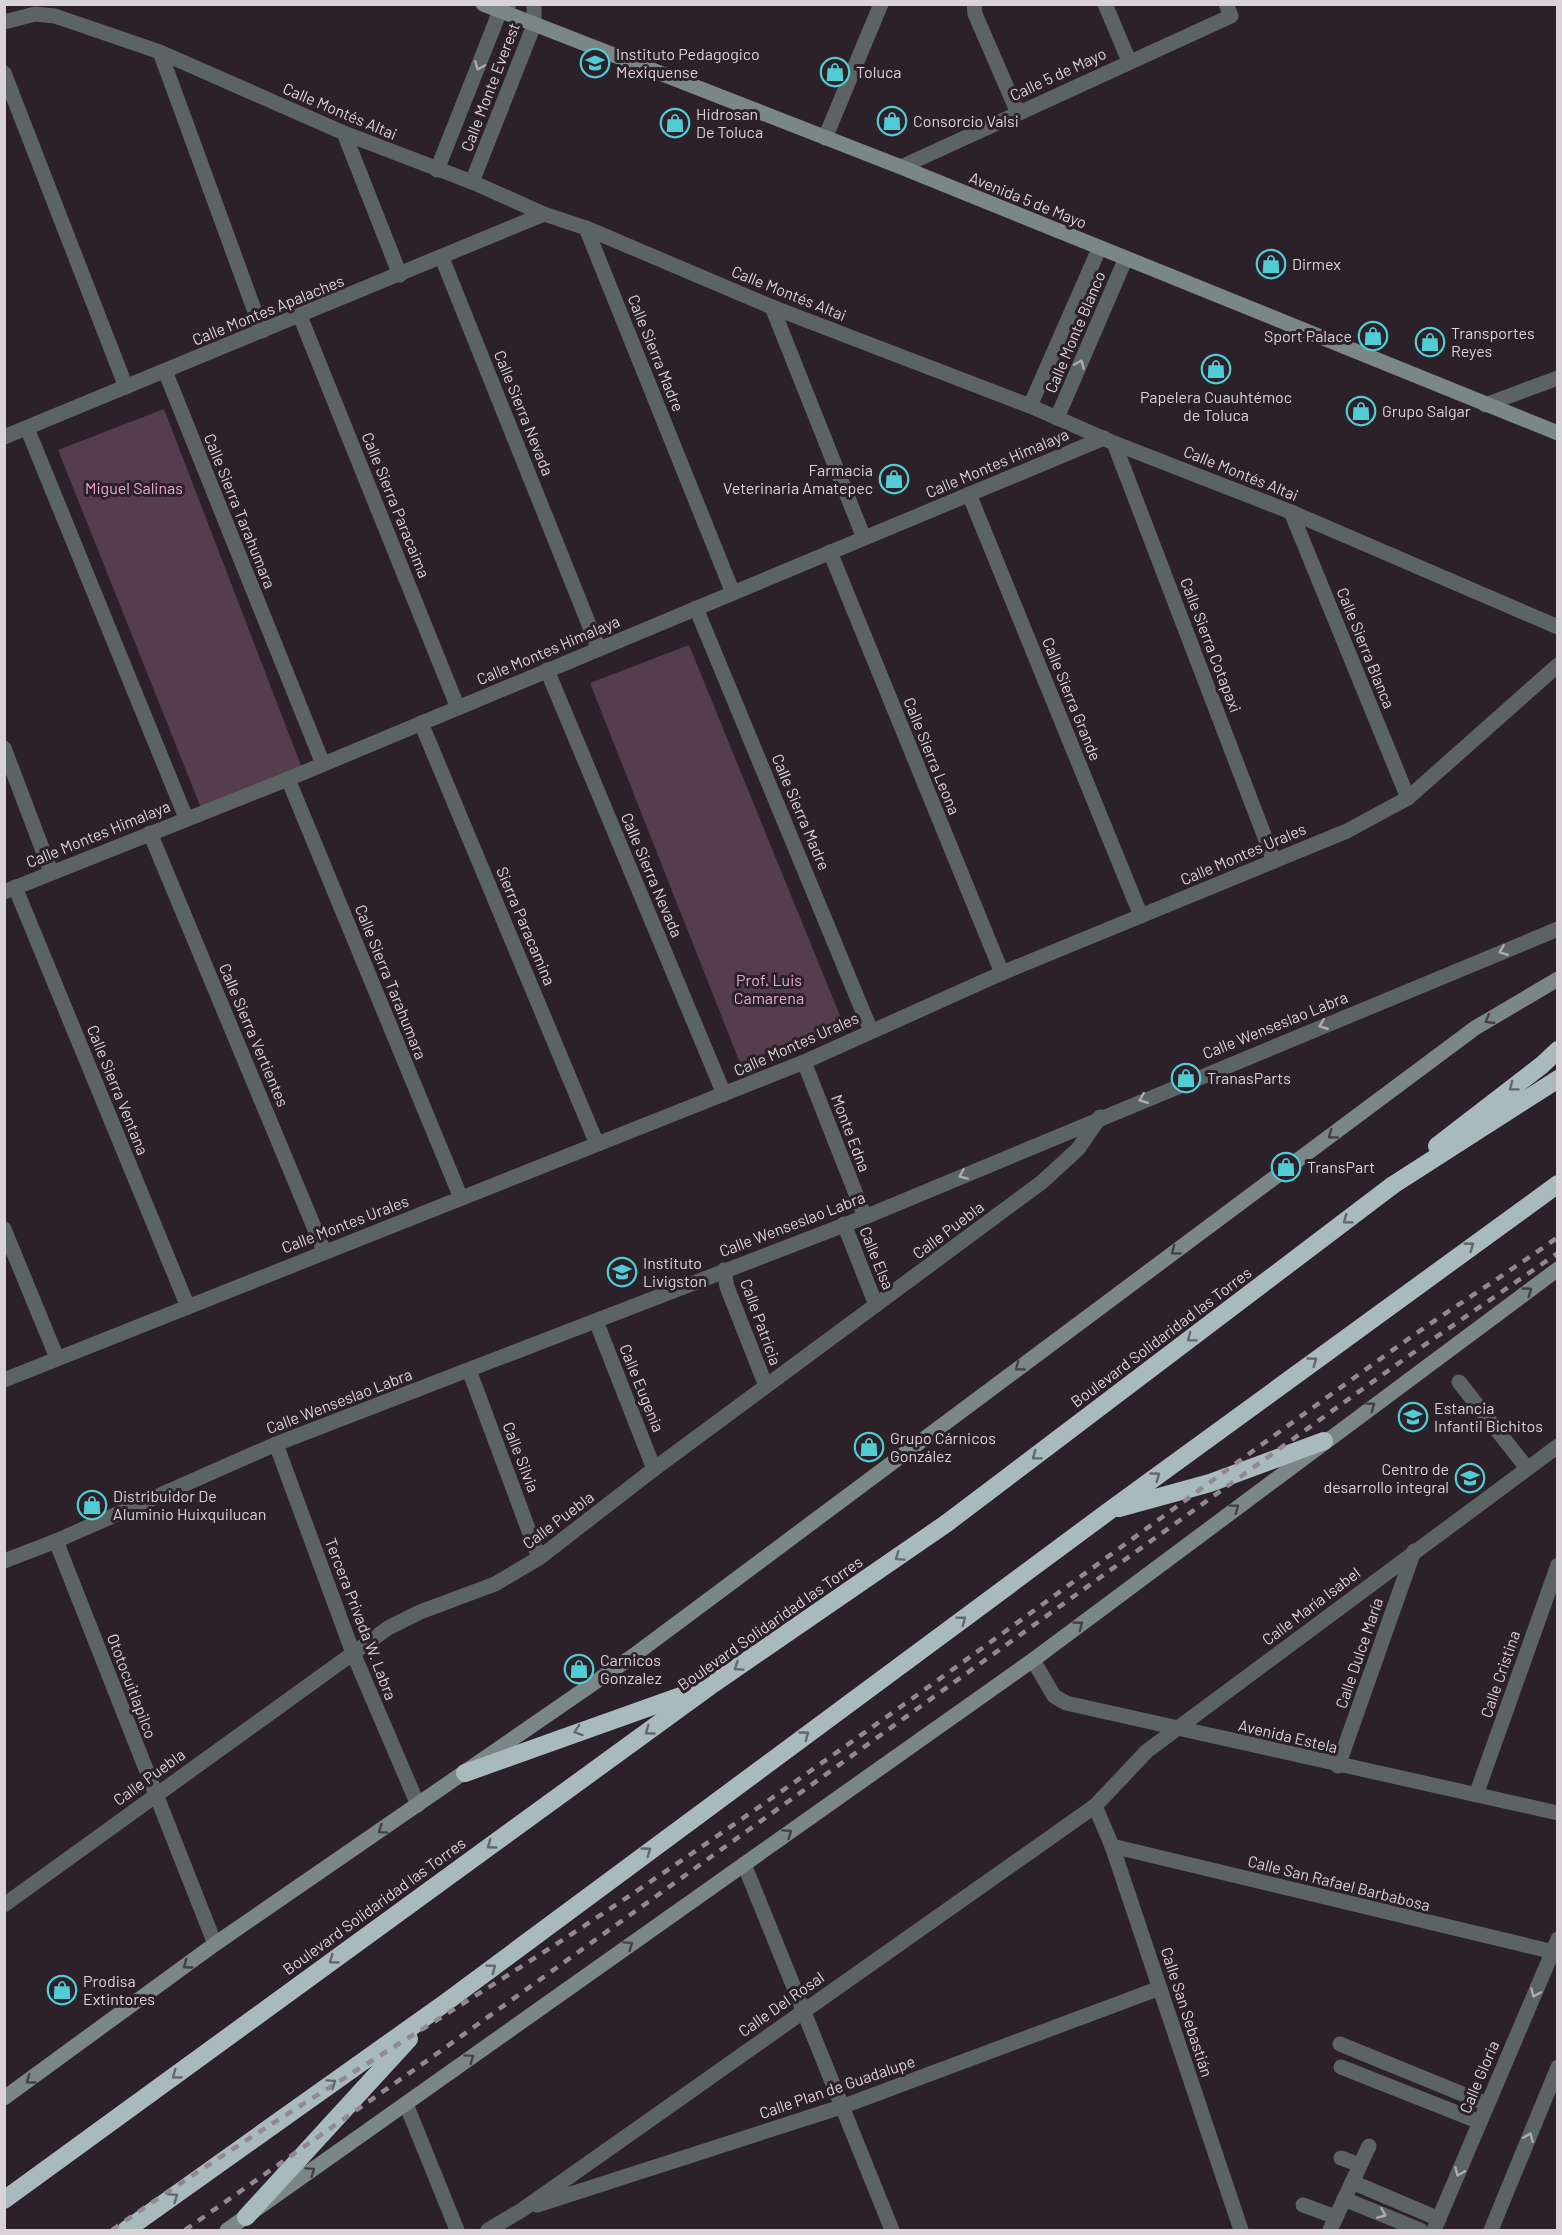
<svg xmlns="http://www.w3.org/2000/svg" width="1562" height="2235" font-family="Barlow,sans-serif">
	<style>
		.green { fill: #563d4d }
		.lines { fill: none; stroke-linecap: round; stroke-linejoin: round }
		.street { stroke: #5c6363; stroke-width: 15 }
		.secondary { stroke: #7b8687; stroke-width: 15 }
		.highway { stroke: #a8babb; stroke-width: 18 }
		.rail { stroke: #92898e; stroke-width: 4.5; stroke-dasharray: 8 8; stroke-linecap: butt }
		.oneway { stroke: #adabae }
		.oneway2 { stroke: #443f44 }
		.oneway3 { stroke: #64666a }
		.labels { text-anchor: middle; stroke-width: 6; stroke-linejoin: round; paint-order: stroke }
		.poi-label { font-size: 16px; fill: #d9d2d6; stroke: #2c2128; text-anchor: start }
		.street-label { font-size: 16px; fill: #d9d2d6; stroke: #2c2128 }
		.park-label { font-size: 16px; fill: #e8a9d1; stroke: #2c2128 }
	</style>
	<rect width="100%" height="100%" fill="#2c2128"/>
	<g class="green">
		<polygon points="164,409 302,768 201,808 58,450"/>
		<polygon points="689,645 843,1023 740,1063 590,683"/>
	</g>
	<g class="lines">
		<g class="street">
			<polyline points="974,4 975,14 1018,113"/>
			<polyline points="1105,4 1129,61"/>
			<polyline points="4,22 35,14 55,16 160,52 344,133 472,182 544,214 586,228 772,307 1030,406 1114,443 1291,512 1558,627"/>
			<polyline points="160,52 262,331"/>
			<polyline points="4,73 126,387"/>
			<polyline points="344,133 400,275"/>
			<polyline points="825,138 881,4"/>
			<polyline points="901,167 1231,16 1226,4"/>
			<polyline points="437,170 500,11 509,4"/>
			<polyline points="472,182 534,25 534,4"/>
			<polyline points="586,228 733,593"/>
			<polyline points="442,258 598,647"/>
			<polyline points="772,307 864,538"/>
			<polyline points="300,316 458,708"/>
			<polyline points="165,371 323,764"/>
			<polyline points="1485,405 1558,378"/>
			<polyline points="1030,406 1099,249"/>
			<polyline points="1057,418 1125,260"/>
			<polyline points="27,428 186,818"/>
			<polyline points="4,437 544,214"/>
			<polyline points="1114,443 1274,861"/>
			<polyline points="969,494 1141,916"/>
			<polyline points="1291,512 1408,798"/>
			<polyline points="830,552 1002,973"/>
			<polyline points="696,608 871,1031"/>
			<polyline points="547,670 724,1094"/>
			<polyline points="421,723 597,1144"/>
			<polyline points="4,748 51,872"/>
			<polyline points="288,779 461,1198"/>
			<polyline points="150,833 324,1251"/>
			<polyline points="15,887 188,1307"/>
			<polyline points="4,892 288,779 1104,438"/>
			<polyline points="804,1062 865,1217"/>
			<polyline points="844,1224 876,1305"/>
			<polyline points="4,1229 57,1358"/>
			<polyline points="724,1270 727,1287 766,1386"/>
			<polyline points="596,1321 654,1469"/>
			<polyline points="469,1370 539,1558"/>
			<polyline points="4,1380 804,1062 1002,973 1347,831 1408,798 1558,665"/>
			<polyline points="1459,1382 1527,1468"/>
			<polyline points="276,1444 353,1653 418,1805"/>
			<polyline points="56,1541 215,1944"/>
			<polyline points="4,1561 56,1541 276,1444 865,1217 1558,929"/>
			<polyline points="1033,1660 1054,1696 1066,1703 1558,1813"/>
			<polyline points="1338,1766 1414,1551"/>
			<polyline points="1476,1795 1558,1565"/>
			<polyline points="1095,1806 1112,1846 1241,2230"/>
			<polyline points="1112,1846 1558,1953"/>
			<polyline points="744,1864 892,2230"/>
			<polyline points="4,1905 388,1628 420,1612 495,1584 539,1558 654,1469 1042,1182 1078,1149 1100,1117"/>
			<polyline points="1340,2044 1487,2104"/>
			<polyline points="1341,2067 1480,2122"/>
			<polyline points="406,2104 457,2230"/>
			<polyline points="1341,2158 1360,2165"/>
			<polyline points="1352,2182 1439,2219"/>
			<polyline points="1344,2199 1420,2230"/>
			<polyline points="537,2205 844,2106 1160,1988"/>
			<polyline points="1303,2205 1336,2217"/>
			<polyline points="488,2230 522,2210 1095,1806 1147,1751 1558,1446"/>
			<polyline points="1330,2230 1369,2146"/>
			<polyline points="1434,2230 1558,1939"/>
			<polyline points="1491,2230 1558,2067"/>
		</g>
		<g class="secondary">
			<polyline points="483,4 901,167 1558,433"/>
			<polyline points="4,2098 215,1944 633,1656 1475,1028 1558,979"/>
			<polyline points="227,2230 1033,1660 1558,1269"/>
		</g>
		<g class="highway">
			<polyline points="1437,1146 1542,1065 1558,1050"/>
			<polyline points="1119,1508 1210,1483 1324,1441"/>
			<polyline points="465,1773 692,1692"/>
			<polyline points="4,2200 713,1684 947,1523 1393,1185 1558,1079"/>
			<polyline points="246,2217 409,2039"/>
			<polyline points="126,2230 445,2003 1109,1511 1558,1184"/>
		</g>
		<g class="rail">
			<path d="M 112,2230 C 283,2111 465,2007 638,1890 C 896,1716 1144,1528 1397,1347 C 1450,1309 1505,1275 1558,1237"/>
			<polyline points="185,2230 428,2060 1410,1355 1558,1253"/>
		</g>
	</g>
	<defs><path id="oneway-chevron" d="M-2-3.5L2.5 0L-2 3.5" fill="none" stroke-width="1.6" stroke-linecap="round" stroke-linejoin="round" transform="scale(1.5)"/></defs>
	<g class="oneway">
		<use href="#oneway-chevron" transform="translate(479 66) rotate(112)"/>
		<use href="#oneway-chevron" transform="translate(1080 364) rotate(-67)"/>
		<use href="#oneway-chevron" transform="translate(1503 951) rotate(158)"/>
		<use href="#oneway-chevron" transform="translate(1323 1025) rotate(158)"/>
		<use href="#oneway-chevron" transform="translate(1143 1099) rotate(158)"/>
		<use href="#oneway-chevron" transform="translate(963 1175) rotate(157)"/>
		<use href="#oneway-chevron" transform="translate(1535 1993) rotate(113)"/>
		<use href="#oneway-chevron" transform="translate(1529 2137) rotate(-68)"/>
		<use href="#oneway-chevron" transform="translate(1459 2172) rotate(113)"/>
		<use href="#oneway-chevron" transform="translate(1382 2214) rotate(23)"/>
	</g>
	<g class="oneway2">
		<use href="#oneway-chevron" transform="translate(1489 1020) rotate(149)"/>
		<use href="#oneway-chevron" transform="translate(1332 1135) rotate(143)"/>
		<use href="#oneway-chevron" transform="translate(1175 1251) rotate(143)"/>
		<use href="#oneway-chevron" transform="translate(1528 1291) rotate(-36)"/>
		<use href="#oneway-chevron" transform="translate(1019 1367) rotate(143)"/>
		<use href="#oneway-chevron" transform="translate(1371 1406) rotate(-37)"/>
		<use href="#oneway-chevron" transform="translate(1235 1508) rotate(-37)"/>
		<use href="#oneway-chevron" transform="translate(1079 1625) rotate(-37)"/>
		<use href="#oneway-chevron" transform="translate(382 1830) rotate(146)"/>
		<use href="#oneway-chevron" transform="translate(788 1833) rotate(-35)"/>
		<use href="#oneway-chevron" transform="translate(629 1945) rotate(-35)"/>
		<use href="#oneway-chevron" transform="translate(187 1965) rotate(144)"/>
		<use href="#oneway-chevron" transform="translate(470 2058) rotate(-35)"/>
		<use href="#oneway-chevron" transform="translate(30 2080) rotate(144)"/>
		<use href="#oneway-chevron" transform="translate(311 2171) rotate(-35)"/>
	</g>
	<g class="oneway3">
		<use href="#oneway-chevron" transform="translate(1513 1087) rotate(143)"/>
		<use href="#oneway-chevron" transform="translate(1347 1220) rotate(143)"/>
		<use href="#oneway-chevron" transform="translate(1470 1246) rotate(-36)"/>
		<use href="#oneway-chevron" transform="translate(1191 1338) rotate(143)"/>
		<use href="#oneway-chevron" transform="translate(1313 1361) rotate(-36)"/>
		<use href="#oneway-chevron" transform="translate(1036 1456) rotate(143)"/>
		<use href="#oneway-chevron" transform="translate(1156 1476) rotate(-36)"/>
		<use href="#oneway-chevron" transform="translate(899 1557) rotate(145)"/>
		<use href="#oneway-chevron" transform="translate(962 1620) rotate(-37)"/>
		<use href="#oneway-chevron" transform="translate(738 1667) rotate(146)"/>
		<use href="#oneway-chevron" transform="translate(578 1731) rotate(162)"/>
		<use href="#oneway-chevron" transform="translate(649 1731) rotate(144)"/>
		<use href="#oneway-chevron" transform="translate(805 1735) rotate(-36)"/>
		<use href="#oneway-chevron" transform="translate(491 1845) rotate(144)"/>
		<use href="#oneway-chevron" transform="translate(647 1851) rotate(-36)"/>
		<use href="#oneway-chevron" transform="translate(333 1960) rotate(144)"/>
		<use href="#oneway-chevron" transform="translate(492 1968) rotate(-37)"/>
		<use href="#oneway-chevron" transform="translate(176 2075) rotate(144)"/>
		<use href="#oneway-chevron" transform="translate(332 2083) rotate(-35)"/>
		<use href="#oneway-chevron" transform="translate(174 2197) rotate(-35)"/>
	</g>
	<defs>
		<g id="university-ring" transform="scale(1.5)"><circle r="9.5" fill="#2c2128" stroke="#51ccd5" stroke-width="1.5"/><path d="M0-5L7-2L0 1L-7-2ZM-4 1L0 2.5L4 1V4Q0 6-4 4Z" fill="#51ccd5"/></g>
		<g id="shop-ring" transform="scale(1.5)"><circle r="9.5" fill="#2c2128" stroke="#51ccd5" stroke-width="1.5"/><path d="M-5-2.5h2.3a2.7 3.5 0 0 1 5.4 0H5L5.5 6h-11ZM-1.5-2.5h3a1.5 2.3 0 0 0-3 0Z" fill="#51ccd5"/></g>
		<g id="school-ring" transform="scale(1.5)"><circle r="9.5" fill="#2c2128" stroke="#51ccd5" stroke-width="1.5"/><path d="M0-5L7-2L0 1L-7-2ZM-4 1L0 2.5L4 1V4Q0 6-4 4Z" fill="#51ccd5"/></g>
	</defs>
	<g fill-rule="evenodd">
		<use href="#university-ring" x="595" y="63"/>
		<use href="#shop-ring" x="835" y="72"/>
		<use href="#shop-ring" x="892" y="121"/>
		<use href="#shop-ring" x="675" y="123"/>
		<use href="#shop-ring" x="1271" y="264"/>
		<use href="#shop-ring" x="1373" y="336"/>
		<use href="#shop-ring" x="1430" y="342"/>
		<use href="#shop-ring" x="1216" y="369"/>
		<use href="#shop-ring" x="1361" y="411"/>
		<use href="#shop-ring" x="894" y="479"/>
		<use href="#shop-ring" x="1186" y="1078"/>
		<use href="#shop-ring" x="1286" y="1167"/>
		<use href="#school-ring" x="622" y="1272"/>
		<use href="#school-ring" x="1413" y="1417"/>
		<use href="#shop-ring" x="869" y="1447"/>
		<use href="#school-ring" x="1470" y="1478"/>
		<use href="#shop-ring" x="92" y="1505"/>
		<use href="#shop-ring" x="579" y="1669"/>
		<use href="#shop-ring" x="62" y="1990"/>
	</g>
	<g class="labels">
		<g class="poi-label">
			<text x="616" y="60">Instituto Pedagogico<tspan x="616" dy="18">Mexiquense</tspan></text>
			<text x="856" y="78">Toluca</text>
			<text x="696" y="120">Hidrosan<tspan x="696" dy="18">De Toluca</tspan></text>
			<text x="913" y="127">Consorcio Valsi</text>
			<text x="1292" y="270">Dirmex</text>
			<text x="1451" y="339">Transportes<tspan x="1451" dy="18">Reyes</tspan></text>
			<text x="1352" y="342" text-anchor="end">Sport Palace</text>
			<text x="1216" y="403" text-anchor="middle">Papelera Cuauhtémoc<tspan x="1216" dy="18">de Toluca</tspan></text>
			<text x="1382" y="417">Grupo Salgar</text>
			<text x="873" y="476" text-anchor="end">Farmacia<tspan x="873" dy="18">Veterinaria Amatepec</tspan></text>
			<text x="1207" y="1084">TranasParts</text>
			<text x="1307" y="1173">TransPart</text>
			<text x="643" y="1269">Instituto<tspan x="643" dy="18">Livigston</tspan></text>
			<text x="1434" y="1414">Estancia<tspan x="1434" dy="18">Infantil Bichitos</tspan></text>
			<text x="890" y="1444">Grupo Cárnicos<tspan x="890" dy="18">González</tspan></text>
			<text x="1449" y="1475" text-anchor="end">Centro de<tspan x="1449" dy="18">desarrollo integral</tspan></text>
			<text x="113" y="1502">Distribuidor De<tspan x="113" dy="18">Aluminio Huixquilucan</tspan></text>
			<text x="600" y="1666">Carnicos<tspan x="600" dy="18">Gonzalez</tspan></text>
			<text x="83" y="1987">Prodisa<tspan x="83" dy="18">Extintores</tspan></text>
		</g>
		<g class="street-label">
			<text transform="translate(1058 74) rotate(-25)" y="6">Calle 5 de Mayo</text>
			<text transform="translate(490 87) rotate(-69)" y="6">Calle Monte Everest</text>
			<text transform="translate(340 111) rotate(23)" y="6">Calle Montés Altai</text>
			<text transform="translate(1028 200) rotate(22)" y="6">Avenida 5 de Mayo</text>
			<text transform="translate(789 293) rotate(22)" y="6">Calle Montés Altai</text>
			<text transform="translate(268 310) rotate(-22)" y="6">Calle Montes Apalaches</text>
			<text transform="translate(1075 332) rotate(-67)" y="6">Calle Monte Blanco</text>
			<text transform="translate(656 353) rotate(68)" y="6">Calle Sierra Madre</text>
			<text transform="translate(524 413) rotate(68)" y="6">Calle Sierra Nevada</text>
			<text transform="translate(997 463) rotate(-23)" y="6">Calle Montes Himalaya</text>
			<text transform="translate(1241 473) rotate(22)" y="6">Calle Montés Altai</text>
			<text transform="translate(396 505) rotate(68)" y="6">Calle Sierra Paracaima</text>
			<text transform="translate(240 511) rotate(68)" y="6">Calle Sierra Tarahumara</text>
			<text transform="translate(1211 645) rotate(69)" y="6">Calle Sierra Cotapaxi</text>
			<text transform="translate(1366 648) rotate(68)" y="6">Calle Sierra Blanca</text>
			<text transform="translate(548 650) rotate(-23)" y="6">Calle Montes Himalaya</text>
			<text transform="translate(1072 699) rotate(68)" y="6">Calle Sierra Grande</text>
			<text transform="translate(932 756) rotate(68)" y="6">Calle Sierra Leona</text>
			<text transform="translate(801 812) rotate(67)" y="6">Calle Sierra Madre</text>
			<text transform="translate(98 834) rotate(-22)" y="6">Calle Montes Himalaya</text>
			<text transform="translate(1243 854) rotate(-23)" y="6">Calle Montes Urales</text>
			<text transform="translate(652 875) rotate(67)" y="6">Calle Sierra Nevada</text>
			<text transform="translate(526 926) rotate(67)" y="6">Sierra Paracamina</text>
			<text transform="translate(391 982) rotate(68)" y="6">Calle Sierra Tarahumara</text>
			<text transform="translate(1275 1025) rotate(-22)" y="6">Calle Wenseslao Labra</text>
			<text transform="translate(254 1035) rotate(67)" y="6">Calle Sierra Vertientes</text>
			<text transform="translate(796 1044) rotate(-24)" y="6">Calle Montes Urales</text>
			<text transform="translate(118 1090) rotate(68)" y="6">Calle Sierra Ventana</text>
			<text transform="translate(851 1133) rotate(69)" y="6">Monte Edna</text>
			<text transform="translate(345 1224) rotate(-21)" y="6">Calle Montes Urales</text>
			<text transform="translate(792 1224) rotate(-21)" y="6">Calle Wenseslao Labra</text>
			<text transform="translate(948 1230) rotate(-37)" y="6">Calle Puebla</text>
			<text transform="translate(877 1258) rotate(68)" y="6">Calle Elsa</text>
			<text transform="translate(761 1322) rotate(70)" y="6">Calle Patricia</text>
			<text transform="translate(1161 1337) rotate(-37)" y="6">Boulevard Solidaridad las Torres</text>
			<text transform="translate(642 1388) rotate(68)" y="6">Calle Eugenia</text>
			<text transform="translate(339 1401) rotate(-21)" y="6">Calle Wenseslao Labra</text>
			<text transform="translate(521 1457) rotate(69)" y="6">Calle Silvia</text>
			<text transform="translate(558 1520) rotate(-37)" y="6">Calle Puebla</text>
			<text transform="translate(1311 1606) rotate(-37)" y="6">Calle María Isabel</text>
			<text transform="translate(361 1619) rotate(69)" y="6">Tercera Privada W. Labra</text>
			<text transform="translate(770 1623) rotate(-35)" y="6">Boulevard Solidaridad las Torres</text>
			<text transform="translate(1359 1653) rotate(-71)" y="6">Calle Dulce María</text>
			<text transform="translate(1500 1674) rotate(-71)" y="6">Calle Cristina</text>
			<text transform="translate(132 1686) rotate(69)" y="6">Ototocuitlapilco</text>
			<text transform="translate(1288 1736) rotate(13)" y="6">Avenida Estela</text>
			<text transform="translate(149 1777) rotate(-36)" y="6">Calle Puebla</text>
			<text transform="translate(1339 1883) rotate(14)" y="6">Calle San Rafael Barbabosa</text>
			<text transform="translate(374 1906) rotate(-36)" y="6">Boulevard Solidaridad las Torres</text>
			<text transform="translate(781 2004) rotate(-35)" y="6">Calle Del Rosal</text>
			<text transform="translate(1187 2012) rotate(72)" y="6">Calle San Sebastián</text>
			<text transform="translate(1479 2077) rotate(-67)" y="6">Calle Gloria</text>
			<text transform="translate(837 2087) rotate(-19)" y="6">Calle Plan de Guadalupe</text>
		</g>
		<g class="park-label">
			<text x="134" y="494">Miguel Salinas</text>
			<text x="769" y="986">Prof. Luis<tspan x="769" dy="18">Camarena</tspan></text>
		</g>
	</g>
	<rect width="1562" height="2235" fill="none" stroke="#d9d2d6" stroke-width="12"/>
</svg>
